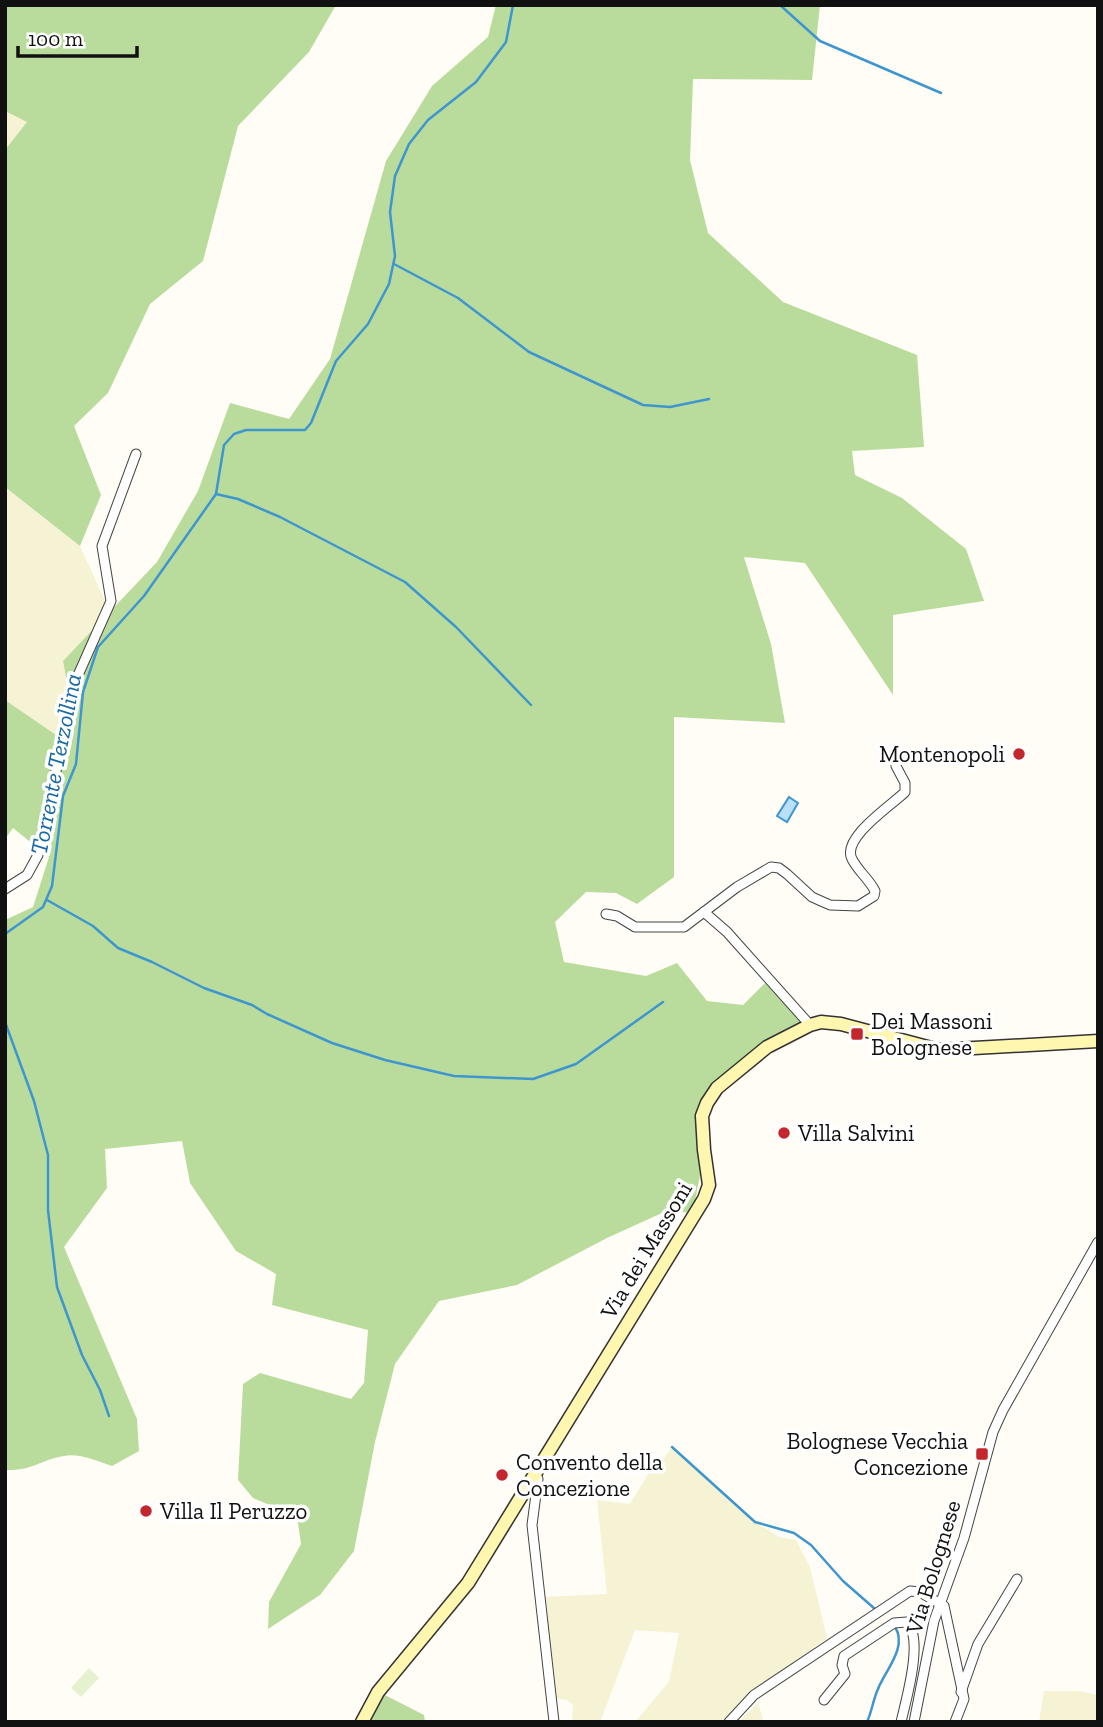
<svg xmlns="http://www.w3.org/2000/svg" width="1103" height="1727" font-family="'Zilla Slab',serif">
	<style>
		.farmland { fill: #f6f3d4 }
		.forest { fill: #b9dc9c }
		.pitch { fill: #e6f2cf }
		.water { fill: #b9e0f7; stroke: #3f96cf; stroke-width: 2 }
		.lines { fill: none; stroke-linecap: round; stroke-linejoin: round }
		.stream { stroke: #3f96cf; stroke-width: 2.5 }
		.street-casing { stroke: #444; stroke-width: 11 }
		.secondary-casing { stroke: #333; stroke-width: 15 }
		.street { stroke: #fff; stroke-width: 9 }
		.secondary { stroke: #fff6b0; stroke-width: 12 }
		.poi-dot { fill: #c4262e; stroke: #fff; stroke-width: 2.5 }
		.labels { text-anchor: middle; stroke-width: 7; stroke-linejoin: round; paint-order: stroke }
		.poi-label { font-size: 23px; fill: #111; stroke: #fff; text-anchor: start }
		.street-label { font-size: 23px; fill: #111; stroke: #fff }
		.water-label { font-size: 24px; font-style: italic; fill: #1768a6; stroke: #fff }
	</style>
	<rect width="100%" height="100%" fill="#fffdf5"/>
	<g class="farmland">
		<polygon points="5,111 28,122 5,150"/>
		<polygon points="5,487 80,546 110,612 63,661 73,715 55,736 5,700"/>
		<polygon points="672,1447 755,1522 779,1537 796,1540 810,1567 827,1638 750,1693 722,1722 635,1722 669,1682 679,1633 635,1630 600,1722 572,1722 573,1705 567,1700 555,1698 545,1597 607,1594 597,1500 630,1504 655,1463 664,1458"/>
		<polygon points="1044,1691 1080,1691 1098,1695 1098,1722 1039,1722"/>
		<polygon points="758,1703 763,1719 760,1722 738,1722"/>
	</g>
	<g class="forest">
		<polygon points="5,5 336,5 309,52 238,126 203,261 150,304 108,393 74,426 101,495 80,546 5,487 5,150 27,122 5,111"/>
		<path d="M 496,5 L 820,5 L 812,80 L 693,79 L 690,160 L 708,233 L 783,302 L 917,355 L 924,447 L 852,451 L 855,475 L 902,498 L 966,549 L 984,601 L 893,615 L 893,695 L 805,563 L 744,557 L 771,644 L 785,723 L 674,717 L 674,877 L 637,904 L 616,893 L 586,892 L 555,922 L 564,962 L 646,976 L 677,963 L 707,1001 L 743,1005 L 765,983 L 804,1024 L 756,1047 L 697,1110 L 700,1175 L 693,1212 L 662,1213 L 607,1238 L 517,1285 L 439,1301 L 395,1364 L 375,1442 L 354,1551 L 320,1595 L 268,1629 L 269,1602 L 301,1544 L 297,1516 L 253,1498 L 238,1480 L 243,1384 L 260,1373 L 351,1399 L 364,1383 L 368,1330 L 272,1305 L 276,1274 L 236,1251 L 190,1183 L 182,1141 L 105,1149 L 107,1188 L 64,1247 L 137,1419 L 139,1451 L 112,1466 C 97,1461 79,1453 64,1456 C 39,1460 34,1471 5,1470 L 5,920 L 33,907 L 49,857 L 13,828 L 5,839 L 5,700 L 56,735 L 73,715 L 63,661 L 157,562 L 198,491 L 230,403 L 289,419 L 330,359 L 386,161 L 432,86 L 488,37 Z"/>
		<polygon points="381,1693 424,1715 425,1722 369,1722"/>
	</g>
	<polygon class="pitch" points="89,1668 99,1678 81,1697 71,1688"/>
	<polygon class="water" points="789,797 798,803 787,822 777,816"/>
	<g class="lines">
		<g class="stream">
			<polyline points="780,5 820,41 941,93"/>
			<polyline points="394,264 458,298 529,352 643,405 670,407 709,399"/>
			<polyline points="216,494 238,499 280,517 405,582 456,627 531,705"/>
			<polyline points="47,900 93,926 118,948 152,962 204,988 252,1005 267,1014 332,1043 385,1060 454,1076 533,1079 576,1064 663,1002"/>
			<polyline points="5,934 43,907 52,886 63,796 76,764 83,692 98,647 144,596 216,494 224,445 234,434 246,430 305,430 311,423 336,361 368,324 389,284 395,256 390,212 395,176 409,144 428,120 476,82 506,42 513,5"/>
			<polyline points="5,1022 34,1101 48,1155 48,1210 57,1287 82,1355 100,1390 109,1416"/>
			<polyline points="672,1447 755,1522 794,1533 811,1545 843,1581 875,1609"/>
			<path d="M 867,1722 C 872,1711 873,1700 878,1689 C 885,1671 908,1647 895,1627"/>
		</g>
		<g class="street-casing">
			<g id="street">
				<polyline points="5,889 27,875 38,855 75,682 111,601 102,546 136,454"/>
				<polyline points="704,912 727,932 810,1025"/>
				<path d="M 606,914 L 617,916 L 635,927 L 684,927 L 737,887 L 771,867 L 779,868 L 787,874 L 812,897 L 830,905 L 858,906 L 874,896 L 875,891 C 869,879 858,871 852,859 C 841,838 892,805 905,792 L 905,783 L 896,766"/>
				<polyline points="536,1475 538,1479 532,1525 554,1722"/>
				<polyline points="961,1692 978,1644 1017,1579"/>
				<path d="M 824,1700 L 845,1674 L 842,1665 L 844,1656 L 894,1623 L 907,1622 C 924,1639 906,1700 901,1722"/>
				<polyline points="729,1722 754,1695 910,1591 920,1592 944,1606 964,1699 955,1722"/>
				<polyline points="914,1722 934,1621 964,1538 993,1432 1003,1410 1098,1242"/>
			</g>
		</g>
		<g class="secondary-casing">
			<polyline id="secondary" points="362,1722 378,1692 468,1583 704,1199 709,1185 704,1150 702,1116 707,1103 717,1088 767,1047 810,1025 821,1022 841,1024 939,1050 1098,1041"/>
		</g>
		<use href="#street" class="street"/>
		<use href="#secondary" class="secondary"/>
	</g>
	<g class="poi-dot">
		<circle cx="1019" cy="754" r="7"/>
		<rect x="850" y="1027" width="14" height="14" rx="3.5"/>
		<circle cx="784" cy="1133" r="7"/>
		<rect x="975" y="1447" width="14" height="14" rx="3.5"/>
		<circle cx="502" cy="1475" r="7"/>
		<circle cx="146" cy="1511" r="7"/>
	</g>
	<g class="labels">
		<g class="poi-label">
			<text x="1005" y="762" text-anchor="end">Montenopoli</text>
			<text x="871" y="1029">Dei Massoni<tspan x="871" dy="26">Bolognese</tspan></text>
			<text x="798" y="1141">Villa Salvini</text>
			<text x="968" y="1449" text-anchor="end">Bolognese Vecchia<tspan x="968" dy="26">Concezione</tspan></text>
			<text x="516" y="1470">Convento della<tspan x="516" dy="26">Concezione</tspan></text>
			<text x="160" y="1519">Villa Il Peruzzo</text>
		</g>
		<g class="street-label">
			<text transform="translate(646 1250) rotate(-59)" y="8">Via dei Massoni</text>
			<text transform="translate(933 1567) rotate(-73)" y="8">Via Bolognese</text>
		</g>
		<g class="water-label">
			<text transform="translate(56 764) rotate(-79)" y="8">Torrente Terzollina</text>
		</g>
	</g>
	<rect width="1103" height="1727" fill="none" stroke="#111111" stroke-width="14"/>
	<path d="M18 46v10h119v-10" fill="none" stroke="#111111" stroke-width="3.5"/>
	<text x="28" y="46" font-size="21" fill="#111111" stroke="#ffffff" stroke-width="5" paint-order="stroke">100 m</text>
</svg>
